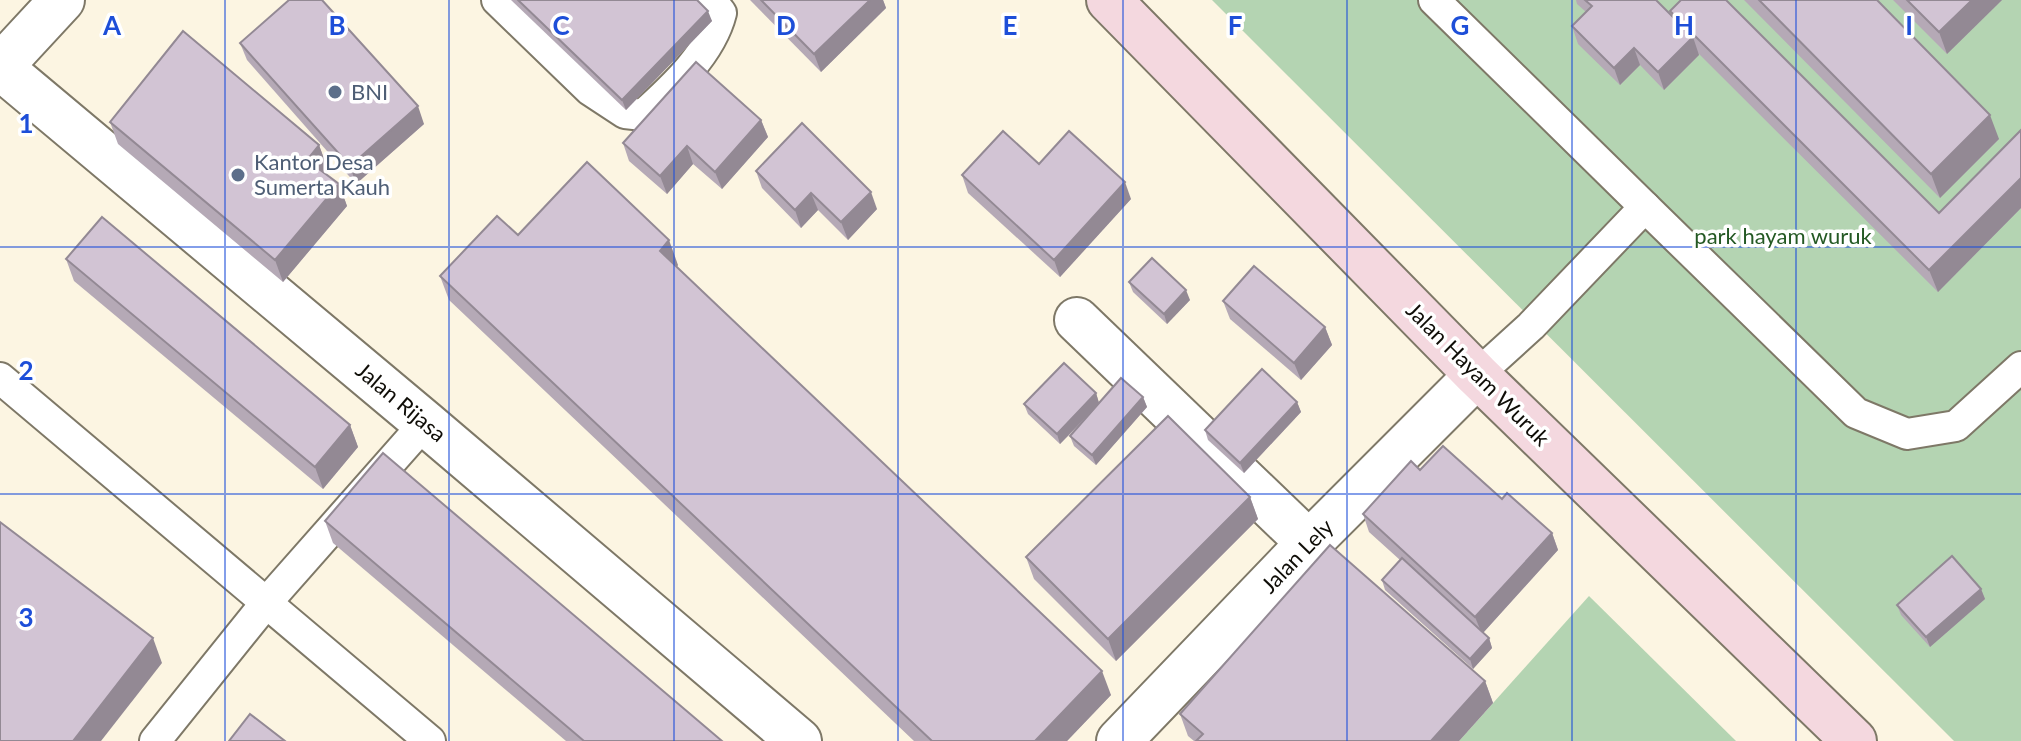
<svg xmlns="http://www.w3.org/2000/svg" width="2021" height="741" font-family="Lato,sans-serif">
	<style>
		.green { fill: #b4d4b2 }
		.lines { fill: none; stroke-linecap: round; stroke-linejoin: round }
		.service-casing { stroke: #7e7867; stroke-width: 34 }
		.minor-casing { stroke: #7e7867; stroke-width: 48 }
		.tertiary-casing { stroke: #7e7867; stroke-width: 48 }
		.secondary-casing { stroke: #7e7867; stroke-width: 48 }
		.service { stroke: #fff; stroke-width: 30 }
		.minor { stroke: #fff; stroke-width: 44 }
		.tertiary { stroke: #fff; stroke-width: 44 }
		.secondary { stroke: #f4d8df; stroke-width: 44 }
		.wall { fill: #b5a9b6 }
		.shaded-wall { fill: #938994 }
		.building { fill: #d2c4d4; stroke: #938994; stroke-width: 2 }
		.grid { fill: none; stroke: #1d4ed8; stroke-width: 2; stroke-opacity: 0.55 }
		.service-dot { fill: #5c6f8a; stroke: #fff; stroke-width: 3 }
		.labels { text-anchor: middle; stroke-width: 7; stroke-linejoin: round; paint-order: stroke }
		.service-label { font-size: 22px; fill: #4e5e75; stroke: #fff; text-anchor: start }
		.park-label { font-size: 22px; fill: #245924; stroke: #fff }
		.street-label { font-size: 22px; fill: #0f0d07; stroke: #fff }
		.grid-label { font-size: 26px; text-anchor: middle; font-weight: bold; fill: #1d4ed8; stroke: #fff; stroke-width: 7; stroke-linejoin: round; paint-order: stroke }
	</style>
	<rect width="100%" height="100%" fill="#fcf5e2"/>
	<g class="green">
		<polygon points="1212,0 2021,0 2021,741 1954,741"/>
		<polygon points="1589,596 1736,741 1459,741"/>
	</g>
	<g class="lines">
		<g class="service-casing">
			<g id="service">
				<path d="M 497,0 L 590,90 L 625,113 L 643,115 C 673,88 711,53 721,13 L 711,0"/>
				<polyline points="1434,0 1645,207"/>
				<polyline points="1477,375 1531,326 1645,207 1856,413 1907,434 1956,426 2021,367"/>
				<polyline points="0,378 430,741"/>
				<polyline points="155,741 266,603 425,423"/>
			</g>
		</g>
		<g class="minor-casing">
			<g id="minor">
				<polyline points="0,67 425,423 799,741"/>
				<polyline points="1077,320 1309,543"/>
				<polyline points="1119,741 1309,543 1477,375"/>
			</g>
		</g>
		<g class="tertiary-casing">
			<polyline id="tertiary" points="0,67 62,0"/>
		</g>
		<g class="secondary-casing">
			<polyline id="secondary" points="1109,0 1477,375 1854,741"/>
		</g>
		<use href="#service" class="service"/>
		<use href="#minor" class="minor"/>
		<use href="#tertiary" class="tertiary"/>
		<use href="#secondary" class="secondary"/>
	</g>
	<g class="wall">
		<polygon points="511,0 697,0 712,21 626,110"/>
		<polygon points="750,0 883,0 886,8 821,72"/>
		<polygon points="1576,0 1656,0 1672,17 1670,11 1939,213 2021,130 2021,208 1938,292 1698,53 1699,55 1664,90 1640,65 1620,85 1578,44 1572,26 1586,12 1577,4"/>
		<polygon points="1744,0 1877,0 1999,139 1940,198"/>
		<polygon points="1893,0 2002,0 1947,54"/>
		<polygon points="240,43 424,124 356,184 247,60"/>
		<polygon points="761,120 768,137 722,189 693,164 667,194 629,161 623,143"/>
		<polygon points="110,122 319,145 327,167 323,172 339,184 347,206 283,282 118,144"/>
		<polygon points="1039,164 1131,199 1060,277 968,193 962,175"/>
		<polygon points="756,171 877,209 848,240 818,210 801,228 762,188"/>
		<polygon points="518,235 678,265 677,267 1111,695 1067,741 914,741 449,300 440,276"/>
		<polygon points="66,259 350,425 358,447 323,489 74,281"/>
		<polygon points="1129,282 1190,300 1167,324 1133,292"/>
		<polygon points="1223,301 1325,327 1332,345 1301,380 1230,319"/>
		<polygon points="1096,393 1099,403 1143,397 1147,407 1096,465 1074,446 1070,436 1094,410 1060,444 1028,414 1024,404"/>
		<polygon points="1297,402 1301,412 1244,473 1208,440 1205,430"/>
		<polygon points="1420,470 1502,499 1552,533 1558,550 1483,633 1489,638 1492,648 1473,669 1385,590 1382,580 1400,560 1369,532 1363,514"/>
		<polygon points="1250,497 1258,519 1116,661 1034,579 1026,557"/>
		<polygon points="325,521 722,741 566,741 333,543"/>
		<polygon points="1981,589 1985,599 1930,647 1901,615 1897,605"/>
		<polygon points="1485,681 1493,703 1459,741 1194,741 1188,736 1180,714"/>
	</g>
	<g class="shaded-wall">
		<polygon points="870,0 883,0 886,8 821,72 814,54"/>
		<polygon points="1972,0 2002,0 1947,54 1939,32"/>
		<polygon points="708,11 712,21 626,110 622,100"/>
		<polygon points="1693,37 1699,55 1664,90 1658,72"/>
		<polygon points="1634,48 1640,65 1620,85 1614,68"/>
		<polygon points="418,106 424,124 356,184 350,166"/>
		<polygon points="1990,115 1999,139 1940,198 1931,174"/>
		<polygon points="761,120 768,137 722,189 715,172"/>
		<polygon points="319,145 327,167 315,182 307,160"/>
		<polygon points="687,146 693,164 667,194 660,176"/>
		<polygon points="2021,178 2021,208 1938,292 1929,270"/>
		<polygon points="1125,182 1131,199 1060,277 1054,260"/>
		<polygon points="339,184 347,206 283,282 275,260"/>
		<polygon points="871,192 877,209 848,240 841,222"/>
		<polygon points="811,193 818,210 801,228 795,210"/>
		<polygon points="669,240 678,265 669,275 660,251"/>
		<polygon points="1186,290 1190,300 1167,324 1164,314"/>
		<polygon points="1325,327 1332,345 1301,380 1294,363"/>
		<polygon points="1096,393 1099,403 1060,444 1057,434"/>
		<polygon points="1143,397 1147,407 1096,465 1092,455"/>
		<polygon points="1297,402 1301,412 1244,473 1240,463"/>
		<polygon points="350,425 358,447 323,489 315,467"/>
		<polygon points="1250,497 1258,519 1116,661 1108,639"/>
		<polygon points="1552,533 1558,550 1482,634 1475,617"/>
		<polygon points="1981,589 1985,599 1930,647 1926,637"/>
		<polygon points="153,638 162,663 101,741 73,741"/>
		<polygon points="1489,638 1492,648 1473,669 1470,659"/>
		<polygon points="1102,671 1111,695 1067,741 1035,741"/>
		<polygon points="1485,681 1493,703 1459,741 1431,741"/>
	</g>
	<g class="building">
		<polygon points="289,0 322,0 418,106 350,166 240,43"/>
		<polygon points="518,0 697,0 708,11 622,100"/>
		<polygon points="761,0 870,0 814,54"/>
		<polygon points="1585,0 1656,0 1693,37 1658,72 1634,48 1614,68 1572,26 1592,6"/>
		<polygon points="1681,0 1726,0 1939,213 2021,130 2021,178 1929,270 1670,11"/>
		<polygon points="1759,0 1877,0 1990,115 1931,174"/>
		<polygon points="1907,0 1972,0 1939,32"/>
		<polygon points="183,31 319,145 307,160 339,184 275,260 110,122"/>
		<polygon points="696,62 761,120 715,172 687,146 660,176 623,143"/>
		<polygon points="802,123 871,192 841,222 811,193 795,210 756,171"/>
		<polygon points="1003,131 1039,164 1069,131 1125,182 1054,260 962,175"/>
		<polygon points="587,162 669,240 660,251 1102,671 1035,741 932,741 440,276 497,216 518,235"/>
		<polygon points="102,217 350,425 315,467 66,259"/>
		<polygon points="1152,258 1186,290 1164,314 1129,282"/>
		<polygon points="1254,266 1325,327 1294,363 1223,301"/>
		<polygon points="1064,363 1096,393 1057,434 1024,404"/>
		<polygon points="1262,369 1297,402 1240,463 1205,430"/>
		<polygon points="1121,378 1143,397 1092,455 1070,436"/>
		<polygon points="1168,416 1250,497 1108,639 1026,557"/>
		<polygon points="1443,446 1502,499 1507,493 1552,533 1475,617 1363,514 1411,461 1420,470"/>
		<polygon points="383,453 722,741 584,741 325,521"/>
		<polygon points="0,522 153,638 73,741 0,741"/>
		<polygon points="1330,545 1485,681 1431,741 1196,741 1203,734 1180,714"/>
		<polygon points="1952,556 1981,589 1926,637 1897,605"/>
		<polygon points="1402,558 1489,638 1470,659 1382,580"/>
		<polygon points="250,714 285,741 229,741"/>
	</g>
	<path class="grid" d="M 225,0 L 225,741M 449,0 L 449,741M 674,0 L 674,741M 898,0 L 898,741M 1123,0 L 1123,741M 1347,0 L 1347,741M 1572,0 L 1572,741M 1796,0 L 1796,741M 0,247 L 2021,247M 0,494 L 2021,494"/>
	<g class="service-dot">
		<circle cx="335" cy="92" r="8"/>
		<circle cx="238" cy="175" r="8"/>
	</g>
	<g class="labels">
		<g class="service-label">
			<text x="351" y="100">BNI</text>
			<text x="254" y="170">Kantor Desa<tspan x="254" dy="25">Sumerta Kauh</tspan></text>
		</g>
		<g class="park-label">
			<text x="1783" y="244">park hayam wuruk</text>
		</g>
		<g class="street-label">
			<text transform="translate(1478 374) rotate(45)" y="8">Jalan Hayam Wuruk</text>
			<text transform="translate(401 402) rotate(40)" y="8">Jalan Rijasa</text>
			<text transform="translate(1297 556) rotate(-46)" y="8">Jalan Lely</text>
		</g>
	</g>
	<g class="grid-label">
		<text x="112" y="35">A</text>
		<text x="337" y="35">B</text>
		<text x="561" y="35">C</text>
		<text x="786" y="35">D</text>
		<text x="1010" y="35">E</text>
		<text x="1235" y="35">F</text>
		<text x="1460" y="35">G</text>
		<text x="1684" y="35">H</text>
		<text x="1909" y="35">I</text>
		<text x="26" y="133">1</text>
		<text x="26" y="380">2</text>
		<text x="26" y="627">3</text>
	</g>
</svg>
